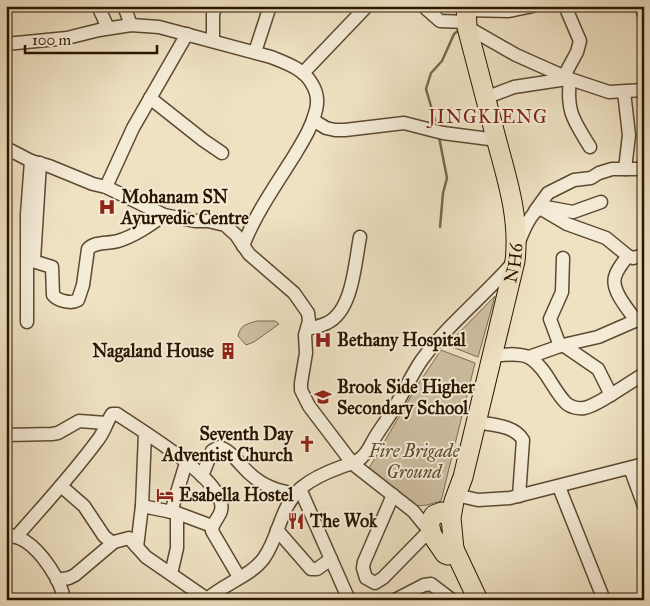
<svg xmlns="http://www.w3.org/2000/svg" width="650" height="606" font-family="'IM FELL Great Primer',serif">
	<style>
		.green { fill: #cebfa2; stroke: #7c6a51 }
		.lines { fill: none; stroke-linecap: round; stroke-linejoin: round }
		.stream { stroke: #78674d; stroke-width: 2.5 }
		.minor-casing { stroke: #5c4931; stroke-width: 15 }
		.highway-casing { stroke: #2b1600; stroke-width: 21 }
		.minor { stroke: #f5ecd8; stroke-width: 12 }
		.highway { stroke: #efe2c3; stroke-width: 19 }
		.labels { text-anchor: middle; stroke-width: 4; stroke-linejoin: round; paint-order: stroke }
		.poi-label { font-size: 18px; font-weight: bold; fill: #2b1600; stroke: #f5ecd8; text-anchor: start }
		.street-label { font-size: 18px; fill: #2b1600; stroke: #f5ecd8 }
		.park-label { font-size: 18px; font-style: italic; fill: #5c4931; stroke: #f5ecd8 }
		.neighbourhood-label { font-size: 19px; letter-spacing: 1px; fill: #7a1f14; stroke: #f5ecd8 }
	</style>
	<rect width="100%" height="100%" fill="#efe2c3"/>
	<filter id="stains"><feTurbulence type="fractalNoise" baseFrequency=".004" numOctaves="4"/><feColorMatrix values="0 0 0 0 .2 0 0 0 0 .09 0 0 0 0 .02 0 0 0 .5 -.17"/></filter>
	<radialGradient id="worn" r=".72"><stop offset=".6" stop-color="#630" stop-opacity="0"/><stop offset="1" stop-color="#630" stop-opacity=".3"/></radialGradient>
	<g class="green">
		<polygon points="495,296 478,357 447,345"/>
		<path d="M 257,321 L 275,321 L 279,324 L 254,342 L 246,345 L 238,336 C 240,325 247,324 257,321 Z"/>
		<polygon points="441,350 475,363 441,501 427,505 416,506 368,470 415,389"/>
	</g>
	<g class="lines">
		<g class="stream">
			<polyline points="437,127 426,89 431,73 442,61 454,34 459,30"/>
			<polyline points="439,137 447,178 443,193 440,227"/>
		</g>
		<g class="minor-casing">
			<g id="minor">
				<polyline points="98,6 108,28"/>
				<polyline points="124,6 131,25"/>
				<polyline points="423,6 440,21 466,22"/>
				<polyline points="641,6 644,14"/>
				<polyline points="465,10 509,11 533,6"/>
				<path d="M 467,27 L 516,55 L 570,79 C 566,112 574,121 590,147"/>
				<polyline points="213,41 213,13 217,6"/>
				<path d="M 6,44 L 67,38 L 99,30 L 131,25 L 159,27 L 271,57 C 286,63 304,69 312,84 C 317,92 318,102 316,110 C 312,127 303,141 294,156 C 277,183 254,216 243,246"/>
				<polyline points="255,52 270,6"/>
				<polyline points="303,73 367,6"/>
				<polyline points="564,76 577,52 580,41 565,6"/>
				<polyline points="624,92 629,135 625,169"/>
				<polyline points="150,98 203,140 222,153"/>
				<polyline points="485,98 514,87 560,80 570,79 609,92 644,90"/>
				<polyline points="313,120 326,128 335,130 345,130 404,123 443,133 497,140"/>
				<polyline points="6,148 31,161 49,166 93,184 106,187 164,215 195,221 208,221 225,225 236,235 249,254 294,293 308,313 309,321 305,335 306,353 301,383 301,390 309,406 353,464 413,511 431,533"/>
				<path d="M 40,163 L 34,260 L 36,262 L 52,267 L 53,295 C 58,301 71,304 78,300 L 83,285 L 88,249 C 95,241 108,244 118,241 C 135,236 150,225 164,215"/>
				<polyline points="106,187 133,128 187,34"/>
				<polyline points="546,207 573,212 601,202"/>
				<polyline points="535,211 548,193 574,180 591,178 599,173 612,169 644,169"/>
				<path d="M 518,244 C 523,232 529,215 540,208 L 567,224 L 606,238 L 628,256 L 633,258 L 644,255"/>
				<path d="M 628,256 C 623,262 617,269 615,277 C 611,291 629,310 636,321"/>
				<polyline points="27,322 27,214 31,161"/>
				<path d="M 308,329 C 314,327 321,326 327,323 C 353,311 355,262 360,237"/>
				<polyline points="563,345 598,369 611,395"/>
				<polyline points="560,346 550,319 562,292 563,258"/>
				<path d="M 491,356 C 503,355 520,352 530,358 C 547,369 552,389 566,403 C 570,407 578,409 584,408 C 597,406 630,382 644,374"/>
				<polyline points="529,357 563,345 598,337 644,317"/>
				<path d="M 476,422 C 492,425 514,425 523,440 L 519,496"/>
				<polyline points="6,435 52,434 58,433 79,421 106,423"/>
				<polyline points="630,468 644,506"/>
				<path d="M 202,476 L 212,451 L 219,447 C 232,451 239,464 249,473 C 263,486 277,491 296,494"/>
				<polyline points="61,486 84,506 104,536 110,541 114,542 129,538 146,557 207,599"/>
				<polyline points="559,487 604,600"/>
				<polyline points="300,489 349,600"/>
				<polyline points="393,495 364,562 363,568 366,578 375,583 383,578 429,531"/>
				<polyline points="456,495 478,500 510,498 644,464"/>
				<polyline points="142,506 177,513 212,526"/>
				<polyline points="171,512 186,463"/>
				<polyline points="277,530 311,569 317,569 331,559"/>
				<path d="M 6,534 C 13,536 19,537 25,541 C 41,551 62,581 64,600"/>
				<path d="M 16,537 C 44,505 72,475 97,441 C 104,433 106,423 112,414 L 117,414 C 142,431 216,475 221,503 C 224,516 212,520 212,531 L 239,577"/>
				<polyline points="137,547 142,506 145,433"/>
				<polyline points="171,574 177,548 177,513"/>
				<polyline points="57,580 69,578 75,575 114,542"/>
				<path d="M 206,600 C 223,584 251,576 264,558 C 280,535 279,509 301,488 C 313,478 327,472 341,467 C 350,463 358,463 364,455 C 369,450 371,444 374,439 C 380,429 387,420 393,410 C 403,394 411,376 421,361 C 447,325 483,297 512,264"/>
				<polyline points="395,600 424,585 431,584 452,600"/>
			</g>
		</g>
		<g class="highway-casing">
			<g id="highway">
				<path id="s1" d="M 451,518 L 442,512 L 434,515 L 429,523 L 432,535 L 445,554 L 448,555 L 454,549 L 451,518 L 454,501 L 463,477 L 515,261 C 520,218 507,179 496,138 C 486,101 477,64 467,27 L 466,6"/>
				<polyline points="454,549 478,600"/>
			</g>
		</g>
		<use href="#minor" class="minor"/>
		<use href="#highway" class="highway"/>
	</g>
	<defs>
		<g id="hospital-bare" transform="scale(1.35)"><path d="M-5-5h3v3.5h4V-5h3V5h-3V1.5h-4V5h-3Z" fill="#8f2418" stroke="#f5ecd8" stroke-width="2.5" paint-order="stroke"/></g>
		<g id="building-bare" transform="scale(1.35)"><path d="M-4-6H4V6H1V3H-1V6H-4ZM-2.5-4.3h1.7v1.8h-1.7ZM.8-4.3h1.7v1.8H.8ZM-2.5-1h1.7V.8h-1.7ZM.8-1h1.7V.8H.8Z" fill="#8f2418" stroke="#f5ecd8" stroke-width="2.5" paint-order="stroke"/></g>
		<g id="school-bare" transform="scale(1.35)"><path d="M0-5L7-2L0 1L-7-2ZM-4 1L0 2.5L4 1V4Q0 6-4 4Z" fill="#8f2418" stroke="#f5ecd8" stroke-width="2.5" paint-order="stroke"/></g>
		<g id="church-bare" transform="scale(1.35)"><path d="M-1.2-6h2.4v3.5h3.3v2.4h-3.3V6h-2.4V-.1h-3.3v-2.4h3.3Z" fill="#8f2418" stroke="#f5ecd8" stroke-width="2.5" paint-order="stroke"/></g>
		<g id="hotel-bare" transform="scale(1.35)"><path d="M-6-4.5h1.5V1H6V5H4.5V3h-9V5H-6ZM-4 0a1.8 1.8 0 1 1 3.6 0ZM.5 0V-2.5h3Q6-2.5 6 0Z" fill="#8f2418" stroke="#f5ecd8" stroke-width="2.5" paint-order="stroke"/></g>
		<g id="restaurant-bare" transform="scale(1.35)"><path d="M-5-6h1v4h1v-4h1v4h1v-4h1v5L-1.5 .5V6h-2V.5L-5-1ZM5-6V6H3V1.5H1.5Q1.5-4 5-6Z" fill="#8f2418" stroke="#f5ecd8" stroke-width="2.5" paint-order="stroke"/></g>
	</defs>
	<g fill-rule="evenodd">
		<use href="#hospital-bare" x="107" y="207"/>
		<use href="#hospital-bare" x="323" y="340"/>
		<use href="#building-bare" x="228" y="351"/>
		<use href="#school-bare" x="323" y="397"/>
		<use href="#church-bare" x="307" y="444"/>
		<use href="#hotel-bare" x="165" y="495"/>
		<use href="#restaurant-bare" x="296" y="521"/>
	</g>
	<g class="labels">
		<g class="poi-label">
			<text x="121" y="203">Mohanam SN<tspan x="121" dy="21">Ayurvedic Centre</tspan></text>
			<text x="337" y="346">Bethany Hospital</text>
			<text x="214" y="357" text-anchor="end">Nagaland House</text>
			<text x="337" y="393">Brook Side Higher<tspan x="337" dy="21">Secondary School</tspan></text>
			<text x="293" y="440" text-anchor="end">Seventh Day<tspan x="293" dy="21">Adventist Church</tspan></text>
			<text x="179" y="501">Esabella Hostel</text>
			<text x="310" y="527">The Wok</text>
		</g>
		<g class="street-label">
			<text dy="6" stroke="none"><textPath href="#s1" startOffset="370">NH6</textPath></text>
		</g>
		<g class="park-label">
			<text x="414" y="457">Fire Brigade<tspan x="414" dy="21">Ground</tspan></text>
		</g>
		<g class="neighbourhood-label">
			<text x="488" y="123">JINGKIENG</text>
		</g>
	</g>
	<rect width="650" height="606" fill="none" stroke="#efe2c3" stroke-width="25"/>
	<rect x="8" y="8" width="635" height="591" fill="none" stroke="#2b1600" stroke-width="2.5"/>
	<rect x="12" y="12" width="625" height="581" fill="none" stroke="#2b1600"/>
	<path d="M25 45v8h132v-8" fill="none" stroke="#2b1600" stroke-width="2.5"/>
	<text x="32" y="45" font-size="15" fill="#2b1600" stroke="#f5ecd8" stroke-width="4" paint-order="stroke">100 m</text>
	<rect width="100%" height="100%" filter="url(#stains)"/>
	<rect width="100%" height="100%" fill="url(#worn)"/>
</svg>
